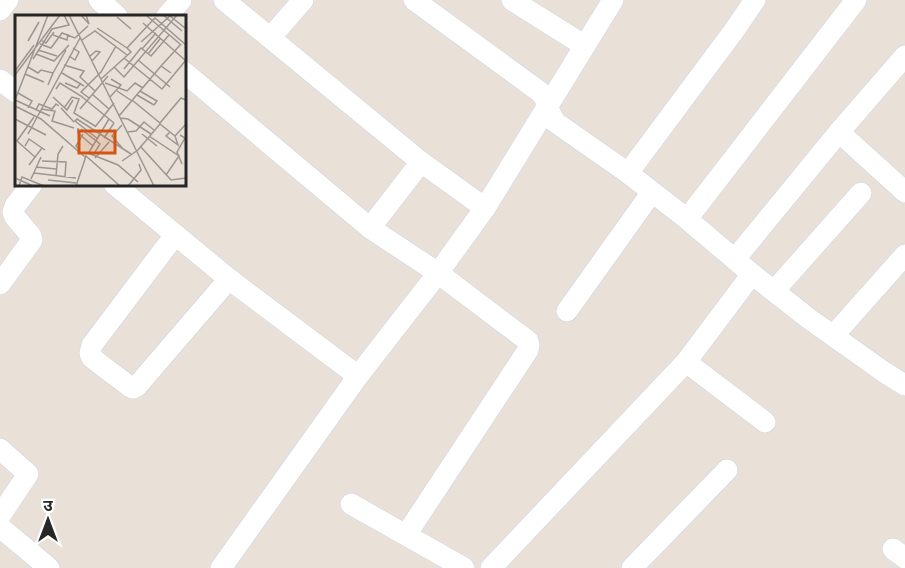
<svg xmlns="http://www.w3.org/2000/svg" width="905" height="568" font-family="Cabin,'Noto Sans Devanagari',sans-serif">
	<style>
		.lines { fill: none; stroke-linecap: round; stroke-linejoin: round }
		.minor-casing { stroke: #cdd3e0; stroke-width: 22 }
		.minor { stroke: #fff; stroke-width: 21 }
		.inset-road { fill: none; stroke: #9b9691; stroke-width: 1.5 }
		.view { fill: #d5540f; fill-opacity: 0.15; stroke: #d5540f; stroke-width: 3 }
		.inset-edge { fill: none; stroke: #262626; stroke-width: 3 }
	</style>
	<rect width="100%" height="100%" fill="#e9e0d8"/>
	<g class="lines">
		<g class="minor-casing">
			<g id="minor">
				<polyline points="99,0 117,16"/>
				<polyline points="224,0 421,162 485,208"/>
				<polyline points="414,0 540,92 545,98 547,107 555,122 628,173 687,219 752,274 808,318 884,372 905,385"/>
				<polyline points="512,0 585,46"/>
				<polyline points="0,10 8,0"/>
				<polyline points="167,16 181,0"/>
				<polyline points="270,38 303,0"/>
				<polyline points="905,56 839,132 905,192"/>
				<polyline points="184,72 370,228 438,273 528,341 529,345 528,350 406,535"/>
				<polyline points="0,80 16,92"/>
				<polyline points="628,173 733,32 755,0"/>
				<polyline points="114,184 229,279 358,376"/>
				<polyline points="687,219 856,0"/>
				<polyline points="370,228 421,162"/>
				<polyline points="175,235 92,345 90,353 92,358 129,386 133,388 137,386 229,279"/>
				<polyline points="735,259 839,132"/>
				<polyline points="0,284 32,240 31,236 15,217 13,212 15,206 32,184"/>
				<polyline points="774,291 861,193"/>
				<polyline points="567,311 652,192"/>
				<polyline points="833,336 905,255"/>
				<polyline points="686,362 765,422"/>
				<polyline points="0,449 28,474 0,516"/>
				<polyline points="351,504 464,568"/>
				<polyline points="0,527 49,568"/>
				<polyline points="893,549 905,558"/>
				<polyline points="221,568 358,376 438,273 485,208 613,0"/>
				<polyline points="491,568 686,362 752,274"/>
				<polyline points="632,568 727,470"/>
			</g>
		</g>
		<use href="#minor" class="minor"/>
	</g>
	<g transform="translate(15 15)">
		<rect width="171" height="171" fill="#e9e0d8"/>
		<path class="inset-road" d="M 54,0 L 139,171M 66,0 L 74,9 L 71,0M 148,0 L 167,16M 132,1 L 165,29M 102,2 L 116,14M 137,6 L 140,3 L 171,30M 128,8 L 171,46M 82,13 L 112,33M 38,20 L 52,25 L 53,19M 67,25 L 80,16 L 112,40M 13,26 L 24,7M 27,26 L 31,28 L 39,17M 126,27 L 155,1 L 170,13M 25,29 L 36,33 L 47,18 L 60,23 L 73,11M 127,34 L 141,18M 23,35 L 42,41M 21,39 L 39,46 L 54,30M 133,39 L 145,24M 54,41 L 60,45 L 64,37 L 58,33M 75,41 L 81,36 L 85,37 L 77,46M 109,43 L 147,74 L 171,45M 18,44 L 37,14 L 54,10 L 49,0M 123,45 L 155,72M 49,50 L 69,56 L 65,62 L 80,76M 146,51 L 166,29M 13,52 L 23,58 L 26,55 L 38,58 L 33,70M 99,52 L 109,62 L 162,0M 109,54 L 126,33 L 136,41 L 154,20M 0,56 L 19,30M 38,58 L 51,35M 47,58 L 69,71M 10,59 L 29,67M 0,60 L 45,0M 86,64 L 116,37 L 112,33 L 137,6M 50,68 L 62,73 L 66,68M 90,68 L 112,76 L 120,68 L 128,73M 41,74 L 45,68 L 66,81 L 99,108M 102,76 L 117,86M 125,76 L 142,86 L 139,90M 3,78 L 17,86 L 13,93M 77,79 L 94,94M 122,80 L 139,90M 38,82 L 52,95 L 58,85M 95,82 L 106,70 L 96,64M 74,83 L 66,77 L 86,57 L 101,31M 0,85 L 35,101M 0,85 L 33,0M 117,85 L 145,108M 0,91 L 26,104 L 70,142M 46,93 L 59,107M 49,93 L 57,82 L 64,84 L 59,98 L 80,111M 26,94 L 40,96 L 37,106 L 59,113M 65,94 L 93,61M 21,95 L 24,89 L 37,94 L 41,89 L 44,91M 104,101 L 146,51 L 156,58M 19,102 L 2,126 L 20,142M 105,103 L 113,104 L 136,119M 0,104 L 31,120M 145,108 L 166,83 L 171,85M 107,110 L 97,121 L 108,134M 80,112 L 99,88M 63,113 L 63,118 L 78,131M 66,114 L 85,129 L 80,137M 112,117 L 121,116 L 129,107 L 139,115M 155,117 L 151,121 L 163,130 L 160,121M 13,119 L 65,23M 127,119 L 142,131M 165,120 L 170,123 L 162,137 L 167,149M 134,121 L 164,141 L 151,160M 89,123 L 99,108M 83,124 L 60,106 L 62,104 L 116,139M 10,131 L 14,124 L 27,133M 125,131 L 156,165 L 171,163M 64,134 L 61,131 L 68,119M 73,138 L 103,150 L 123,167M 73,139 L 94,104M 80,143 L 94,127M 27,146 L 51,147 L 50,162M 107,146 L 123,135 L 145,109 L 160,121 L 171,109M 14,150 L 27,133 L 30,135M 21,152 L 41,154M 19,158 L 61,163M 41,161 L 43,139 L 48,131M 0,163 L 18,171M 16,164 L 26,142M 33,165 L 61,168M 4,171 L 7,162 L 29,171M 61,171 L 71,141 L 105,171M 113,171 L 126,155 L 124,149"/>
		<path class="view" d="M 64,116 L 100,116 L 100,138 L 64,138 Z"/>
		<rect width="171" height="171" class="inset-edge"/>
	</g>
	<g transform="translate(48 520)" stroke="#ffffff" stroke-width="4.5" paint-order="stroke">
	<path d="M0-4.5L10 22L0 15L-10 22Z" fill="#262626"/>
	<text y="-9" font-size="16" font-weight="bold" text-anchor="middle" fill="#262626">उ</text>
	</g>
</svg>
